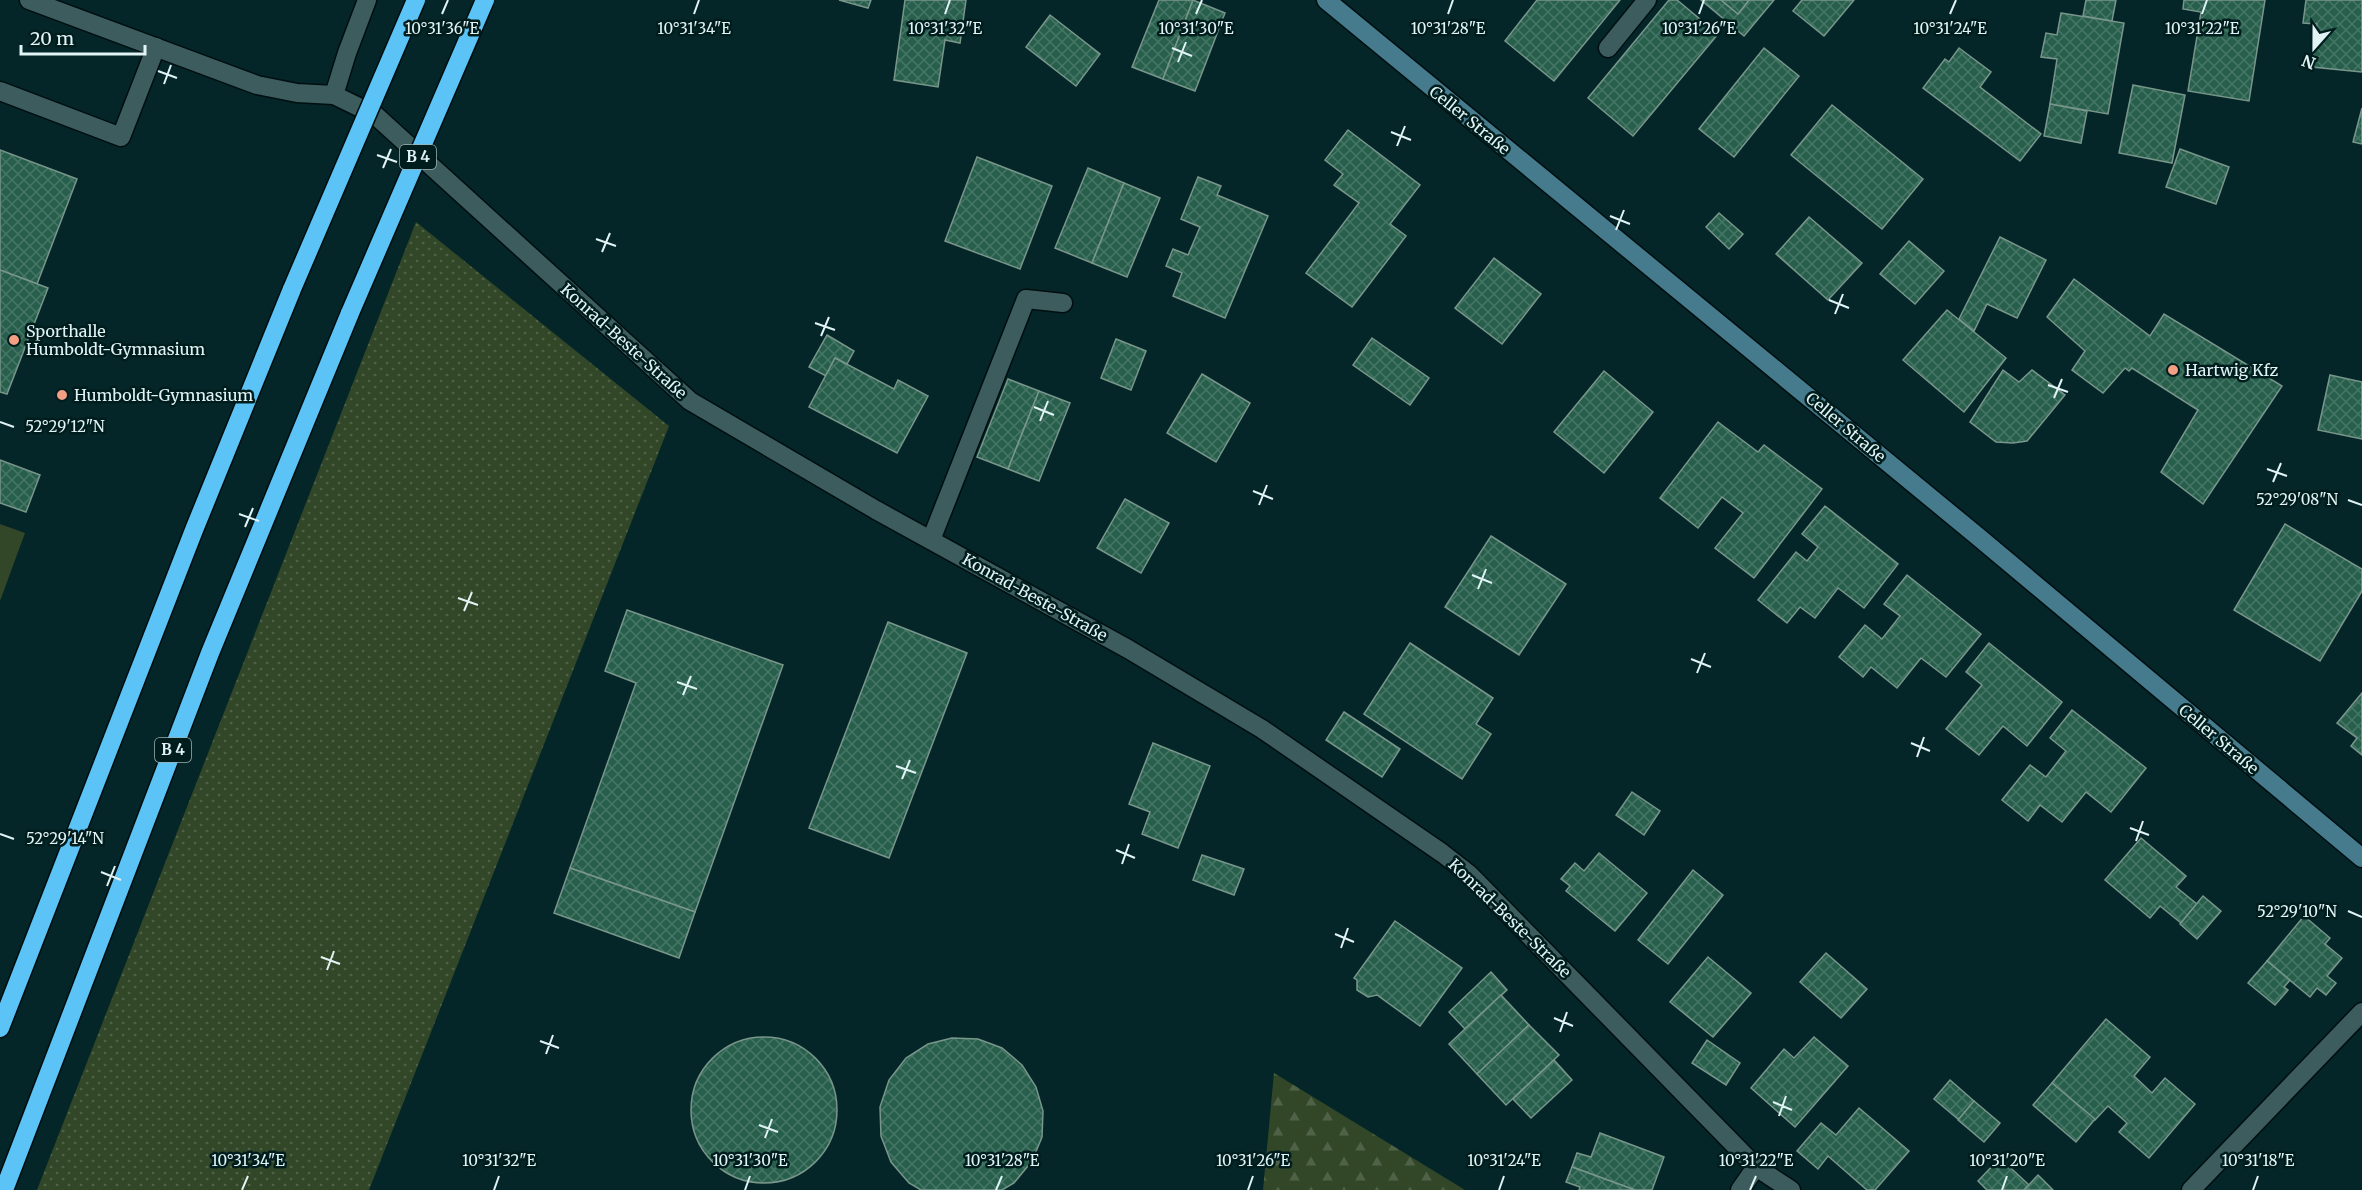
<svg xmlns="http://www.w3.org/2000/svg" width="2362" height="1190" font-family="Merriweather,serif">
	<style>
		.green { fill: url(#green-dots) }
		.forest { fill: url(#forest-firs) }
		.pitch { fill: #324727 }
		.building { fill: url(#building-cross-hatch); stroke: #79968a; stroke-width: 1.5 }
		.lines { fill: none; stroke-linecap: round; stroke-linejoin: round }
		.lane-casing { stroke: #000e10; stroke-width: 21 }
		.street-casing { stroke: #000e10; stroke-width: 21 }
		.secondary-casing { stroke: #000e10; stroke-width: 21 }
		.highway-casing { stroke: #000e10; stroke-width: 21 }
		.lane { stroke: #3c5c5e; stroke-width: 18 }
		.street { stroke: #3c5c5e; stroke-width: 18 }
		.secondary { stroke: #457b8c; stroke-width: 18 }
		.highway { stroke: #5bc3f6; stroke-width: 18 }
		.highway-bridge-casing { stroke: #000e10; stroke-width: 21; stroke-linecap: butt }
		.highway-bridge { stroke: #5bc3f6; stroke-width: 18 }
		.ticks { fill: none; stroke: #e1f3f4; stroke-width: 2 }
		.poi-dot { fill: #f39f84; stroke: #001d1e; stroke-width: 2 }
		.labels { text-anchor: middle; stroke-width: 5; stroke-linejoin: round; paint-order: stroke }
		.shield { fill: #001d1e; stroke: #9eb3b4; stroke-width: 1.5 }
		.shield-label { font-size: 15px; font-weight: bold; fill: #e1f3f4 }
		.street-label { font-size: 16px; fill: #e1f3f4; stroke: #001d1e }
		.poi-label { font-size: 16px; fill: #e1f3f4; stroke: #001d1e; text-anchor: start }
		.ticks-label { font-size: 15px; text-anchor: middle; fill: #e1f3f4; stroke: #001d1e; stroke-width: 5; stroke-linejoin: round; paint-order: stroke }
	</style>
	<defs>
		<pattern id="green-dots" width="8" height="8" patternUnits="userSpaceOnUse" patternTransform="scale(1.5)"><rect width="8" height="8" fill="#324727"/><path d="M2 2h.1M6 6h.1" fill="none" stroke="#4f6247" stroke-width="1.8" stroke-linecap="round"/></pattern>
		<pattern id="forest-firs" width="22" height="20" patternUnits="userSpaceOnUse" patternTransform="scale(1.5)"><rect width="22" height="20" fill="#324727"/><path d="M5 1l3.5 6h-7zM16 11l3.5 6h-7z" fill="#4f6247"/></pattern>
		<pattern id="building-cross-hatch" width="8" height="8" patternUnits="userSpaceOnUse" patternTransform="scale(1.5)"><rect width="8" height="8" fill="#275f4c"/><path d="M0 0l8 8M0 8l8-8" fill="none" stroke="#467666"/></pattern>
	</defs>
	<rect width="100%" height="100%" fill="#052628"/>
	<polygon class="green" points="416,222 669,426 369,1190 37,1190"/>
	<polygon class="forest" points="1274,1073 1465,1190 1263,1190"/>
	<polygon class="pitch" points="0,524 25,533 0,601"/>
	<g class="building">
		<polygon points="839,0 871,0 868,8"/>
		<polygon points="905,0 966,0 960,43 945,40 938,87 894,80"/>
		<polygon points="1159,0 1193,0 1163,79 1132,67"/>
		<polygon points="1193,0 1225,13 1195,91 1163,79"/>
		<polygon points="1537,0 1620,0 1554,81 1505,41"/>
		<polygon points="1669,0 1677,0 1718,34 1633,136 1588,98"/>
		<polygon points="1701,0 1721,0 1738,14 1749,0 1774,0 1744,36"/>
		<polygon points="1721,0 1749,0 1738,14"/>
		<polygon points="1802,0 1854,0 1824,36 1793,11"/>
		<polygon points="2086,0 2116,0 2112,21 2083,16"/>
		<polygon points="2184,0 2265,0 2249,101 2188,91 2201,12 2183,9"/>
		<polygon points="2306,0 2362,0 2362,72 2312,67 2317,24 2303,23"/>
		<polygon points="2061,13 2124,23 2108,114 2050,104 2057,59 2041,57 2046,33 2057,35"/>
		<polygon points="1050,15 1100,54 1076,86 1026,47"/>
		<polygon points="1764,48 1799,76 1734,157 1699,129"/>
		<polygon points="1959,48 1991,72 1980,87 2041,134 2020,161 1923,88 1945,59 1949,62"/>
		<polygon points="2133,85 2185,95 2172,163 2119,153"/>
		<polygon points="2050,104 2087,111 2081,143 2044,136"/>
		<polygon points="1832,105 1923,179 1882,229 1791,155"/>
		<polygon points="2362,108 2362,144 2353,142"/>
		<polygon points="1348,130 1420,185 1390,224 1406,236 1352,307 1306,273 1359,203 1334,185 1343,174 1325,160"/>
		<polygon points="2180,149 2229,167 2216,204 2166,187"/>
		<polygon points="0,150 77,179 37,284 0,270"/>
		<polygon points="977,157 1052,186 1020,269 945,241"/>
		<polygon points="1088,168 1124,183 1092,263 1055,248"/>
		<polygon points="1198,177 1221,186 1217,195 1268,216 1225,318 1173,296 1182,273 1166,266 1173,249 1188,255 1200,227 1181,219"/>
		<polygon points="1124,183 1160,198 1127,277 1092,263"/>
		<polygon points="1719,213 1743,234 1729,249 1706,227"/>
		<polygon points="1809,217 1862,263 1828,300 1776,254"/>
		<polygon points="2000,237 2046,260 2017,318 1987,304 1974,331 1959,319"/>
		<polygon points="1909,241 1944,271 1915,304 1880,274"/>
		<polygon points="1494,258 1541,294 1502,344 1455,308"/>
		<polygon points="0,270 48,288 7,394 0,392"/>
		<polygon points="2074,279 2150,336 2164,314 2282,386 2203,504 2161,472 2198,410 2132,368 2129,371 2125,368 2103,393 2072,370 2085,351 2047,317"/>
		<polygon points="1947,310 2006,358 1964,412 1903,360"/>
		<polygon points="827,335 854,351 847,364 835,358 826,376 809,367"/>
		<polygon points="1372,338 1429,378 1410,405 1353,365"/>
		<polygon points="1116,339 1146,351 1131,390 1101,378"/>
		<polygon points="835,358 894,389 898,380 928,396 897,453 809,407"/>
		<polygon points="2003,370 2019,382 2032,370 2065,395 2027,441 2013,443 1996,442 1970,422"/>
		<polygon points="1604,371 1653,412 1604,473 1554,432"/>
		<polygon points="1202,374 1250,403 1216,462 1167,433"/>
		<polygon points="2330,375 2362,382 2362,439 2318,430"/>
		<polygon points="1008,379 1039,391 1008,469 977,457"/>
		<polygon points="1039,391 1070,403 1039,481 1008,469"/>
		<polygon points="1718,422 1758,452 1764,445 1822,489 1754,578 1715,548 1743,513 1722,497 1698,528 1660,498"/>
		<polygon points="0,460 40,475 26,512 0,503"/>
		<polygon points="1125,499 1169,523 1141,573 1097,548"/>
		<polygon points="1825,506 1898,564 1864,608 1838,588 1815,618 1800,607 1787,623 1758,600 1796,552 1807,561 1818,547 1802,534"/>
		<polygon points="2285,524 2362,569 2362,591 2320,661 2234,610"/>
		<polygon points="1491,536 1566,584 1519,655 1445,607"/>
		<polygon points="1907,575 1981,634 1946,677 1921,658 1897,688 1871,667 1863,677 1839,657 1865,625 1882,639 1900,616 1884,604"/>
		<polygon points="627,610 783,665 695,912 570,868 636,683 605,671"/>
		<polygon points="888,622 967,653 889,858 809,828"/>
		<polygon points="1410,643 1493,698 1476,724 1491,734 1462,779 1364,714"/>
		<polygon points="1989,643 2062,702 2027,746 2003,726 1979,755 1946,729 1982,685 1966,672"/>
		<polygon points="2362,693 2362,755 2351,746 2357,738 2337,723"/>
		<polygon points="2072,710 2146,768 2111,812 2086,792 2062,822 2040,805 2028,821 2002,800 2030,765 2046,777 2066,751 2050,738"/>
		<polygon points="1344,712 1400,749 1382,777 1326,740"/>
		<polygon points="1153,743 1210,766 1178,848 1142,834 1150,812 1129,804"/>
		<polygon points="1632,792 1660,811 1644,835 1616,815"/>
		<polygon points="2141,838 2186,876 2176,887 2197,904 2181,923 2160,906 2150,918 2105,880"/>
		<polygon points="1599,853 1647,893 1615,931 1566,891 1570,886 1561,879 1575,863 1584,871"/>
		<polygon points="1202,855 1244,869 1234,895 1193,880"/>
		<polygon points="570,868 695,912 679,958 554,913"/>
		<polygon points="1693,870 1723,895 1668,964 1638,940"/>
		<polygon points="2203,896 2221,911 2197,939 2180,924"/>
		<polygon points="2304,916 2330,938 2325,944 2342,958 2327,976 2336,983 2326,995 2317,988 2310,997 2267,961"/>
		<polygon points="1395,921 1462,968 1420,1026 1377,995 1368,997 1357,990 1357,980 1354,978"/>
		<polygon points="1826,953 1867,989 1841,1018 1800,982"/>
		<polygon points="1708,957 1751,993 1713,1037 1670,1002"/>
		<polygon points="2267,961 2290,980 2284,987 2288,990 2275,1005 2248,983"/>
		<polygon points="1491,972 1507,990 1465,1029 1449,1012"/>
		<polygon points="1501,995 1529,1025 1477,1074 1449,1044"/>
		<polygon points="2106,1019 2150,1057 2134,1076 2152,1093 2165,1078 2195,1104 2149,1158 2119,1132 2127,1123 2108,1106 2095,1120 2052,1083"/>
		<polygon points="1529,1025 1559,1055 1506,1105 1477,1074"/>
		<polygon points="1814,1037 1848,1066 1795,1127 1751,1088 1784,1049 1794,1058"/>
		<circle cx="764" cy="1110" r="73"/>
		<polygon points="952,1038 978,1039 1002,1048 1022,1065 1036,1087 1043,1111 1042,1137 1032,1161 1014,1183 1002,1190 921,1190 909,1183 891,1162 881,1136 880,1107 889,1080 906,1058 928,1044"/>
		<polygon points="1707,1040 1740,1063 1726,1085 1692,1063"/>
		<polygon points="1554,1060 1572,1080 1531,1118 1513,1099"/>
		<polygon points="1950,1080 1974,1101 1959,1120 1934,1099"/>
		<polygon points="2052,1083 2095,1119 2076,1142 2033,1105"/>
		<polygon points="1974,1101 2000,1123 1984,1142 1958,1120"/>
		<polygon points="1859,1108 1909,1151 1875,1190 1867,1190 1828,1156 1818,1169 1797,1151 1821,1123 1836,1135"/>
		<polygon points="1600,1133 1664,1157 1652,1190 1635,1190 1572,1167 1577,1153 1591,1157"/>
		<polygon points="2000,1158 2029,1185 2024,1190 1987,1190 1978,1181"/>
		<polygon points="1572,1167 1635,1190 1579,1190 1580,1187 1566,1182"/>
		<polygon points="2038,1175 2053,1190 2024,1190"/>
	</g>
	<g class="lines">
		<g class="lane-casing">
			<g id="lane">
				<polyline points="29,0 257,85 297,93 334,95"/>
				<polyline points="1608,48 1647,0"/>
				<polyline points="0,91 121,137 156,47"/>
				<polyline points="931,540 1026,299 1063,303"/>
			</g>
		</g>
		<g class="street-casing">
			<g id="street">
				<polyline points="367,0 347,53 334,95 375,115 690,401 876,510 1128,649 1262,729 1442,853 1469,874 1756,1167 1791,1190"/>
				<polyline points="1740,1190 1756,1167"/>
				<polyline points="2191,1190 2362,1012"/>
			</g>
		</g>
		<g class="secondary-casing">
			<polyline id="secondary" points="1326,0 1976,535 2362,858"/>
		</g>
		<g class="highway-casing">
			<g id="highway">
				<polyline points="0,1028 194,530 292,289"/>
				<polyline points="4,1190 210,653 350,313"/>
			</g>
		</g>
		<use href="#lane" class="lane"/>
		<use href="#street" class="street"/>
		<use href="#secondary" class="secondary"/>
		<use href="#highway" class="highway"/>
		<g class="highway-bridge-casing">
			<g id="highway-bridge">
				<polyline points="292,289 416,0"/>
				<polyline points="350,313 485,0"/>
			</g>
		</g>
		<use href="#highway-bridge" class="highway-bridge"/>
	</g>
	<path class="ticks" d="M 442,14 L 448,0M 694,14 L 699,0M 945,14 L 950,0M 1196,14 L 1202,0M 1448,14 L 1453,0M 1699,14 L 1704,0M 1950,14 L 1956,0M 2202,14 L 2207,0M 1172,48 L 1192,56M 1178,62 L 1186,42M 158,71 L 177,78M 164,84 L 171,65M 1391,132 L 1411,140M 1397,146 L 1405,126M 377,155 L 397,162M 383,168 L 391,149M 1610,216 L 1630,224M 1616,230 L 1624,210M 596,239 L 616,246M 602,252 L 610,233M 1829,300 L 1849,308M 1835,314 L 1843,294M 815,323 L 835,330M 821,336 L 829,317M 2048,385 L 2068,392M 2054,398 L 2062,379M 1034,407 L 1054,415M 1040,421 L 1048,401M 0,422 L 14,427M 2267,469 L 2287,476M 2273,482 L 2281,463M 1253,491 L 1273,499M 2348,500 L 2362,505M 1259,505 L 1267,485M 239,514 L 259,521M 245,527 L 253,508M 1472,575 L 1492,583M 1478,589 L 1486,569M 458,598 L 478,605M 464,611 L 472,592M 1691,659 L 1711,667M 1697,673 L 1705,653M 677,682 L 697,689M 683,695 L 691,676M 1911,743 L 1930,751M 1917,757 L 1924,737M 896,766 L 916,773M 902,779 L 910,760M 2130,828 L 2149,835M 0,834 L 14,839M 2136,841 L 2143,821M 1116,850 L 1135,858M 1122,864 L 1129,844M 101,872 L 121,880M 107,886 L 115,866M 2348,911 L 2362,917M 1335,934 L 1354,942M 1341,948 L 1348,928M 321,957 L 340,964M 327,970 L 334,951M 1554,1018 L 1573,1026M 1560,1032 L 1567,1012M 540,1041 L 559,1048M 546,1054 L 553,1035M 1773,1102 L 1792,1110M 1779,1116 L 1786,1096M 759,1125 L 778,1132M 765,1138 L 772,1119M 242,1190 L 248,1176M 494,1190 L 499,1176M 745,1190 L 750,1176M 996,1190 L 1002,1176M 1248,1190 L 1253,1176M 1499,1190 L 1504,1176M 1750,1190 L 1756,1176M 2002,1190 L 2007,1176M 2253,1190 L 2258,1176"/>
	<g class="poi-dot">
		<circle cx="14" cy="340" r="6"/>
		<circle cx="2173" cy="370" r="6"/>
		<circle cx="62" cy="395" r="6"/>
	</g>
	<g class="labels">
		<g class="shield">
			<rect x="400" y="145" width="36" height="24" rx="4.5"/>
			<rect x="155" y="738" width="36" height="24" rx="4.5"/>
		</g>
		<g class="shield-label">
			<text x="418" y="162">B 4</text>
			<text x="173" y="755">B 4</text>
		</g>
		<g class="street-label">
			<text transform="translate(1470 120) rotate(39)" y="6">Celler Straße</text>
			<text transform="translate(624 341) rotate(42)" y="6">Konrad-Beste-Straße</text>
			<text transform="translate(1846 427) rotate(40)" y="6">Celler Straße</text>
			<text transform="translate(1035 597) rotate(29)" y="6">Konrad-Beste-Straße</text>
			<text transform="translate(2219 739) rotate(40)" y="6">Celler Straße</text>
			<text transform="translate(1510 918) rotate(44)" y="6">Konrad-Beste-Straße</text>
		</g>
		<g class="poi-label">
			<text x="26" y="337">Sporthalle<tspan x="26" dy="18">Humboldt-Gymnasium</tspan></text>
			<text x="2185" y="376">Hartwig Kfz</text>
			<text x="74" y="401">Humboldt-Gymnasium</text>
		</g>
	</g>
	<g class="ticks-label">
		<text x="694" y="34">10°31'34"E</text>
		<text x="1196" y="34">10°31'30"E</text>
		<text x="1699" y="34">10°31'26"E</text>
		<text x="1950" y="34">10°31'24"E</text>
		<text x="2202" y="34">10°31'22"E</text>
		<text x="442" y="34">10°31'36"E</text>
		<text x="945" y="34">10°31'32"E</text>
		<text x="1448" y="34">10°31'28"E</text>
		<text x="65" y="432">52°29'12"N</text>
		<text x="2297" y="505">52°29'08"N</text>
		<text x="65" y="844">52°29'14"N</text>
		<text x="2297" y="917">52°29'10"N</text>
		<text x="248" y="1166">10°31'34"E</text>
		<text x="499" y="1166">10°31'32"E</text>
		<text x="750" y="1166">10°31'30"E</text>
		<text x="1002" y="1166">10°31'28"E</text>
		<text x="1253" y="1166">10°31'26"E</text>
		<text x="1504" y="1166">10°31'24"E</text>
		<text x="1756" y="1166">10°31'22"E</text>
		<text x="2007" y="1166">10°31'20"E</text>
		<text x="2258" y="1166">10°31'18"E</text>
	</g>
	<g transform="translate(2314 48) rotate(201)" stroke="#001d1e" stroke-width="4.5" paint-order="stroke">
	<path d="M0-4.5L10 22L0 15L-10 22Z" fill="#e1f3f4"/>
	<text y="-9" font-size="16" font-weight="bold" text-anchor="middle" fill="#e1f3f4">N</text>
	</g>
	<path d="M21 45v9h124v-9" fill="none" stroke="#e1f3f4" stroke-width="3"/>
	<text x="30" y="45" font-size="18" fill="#e1f3f4" stroke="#001d1e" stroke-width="4.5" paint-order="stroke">20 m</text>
</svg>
